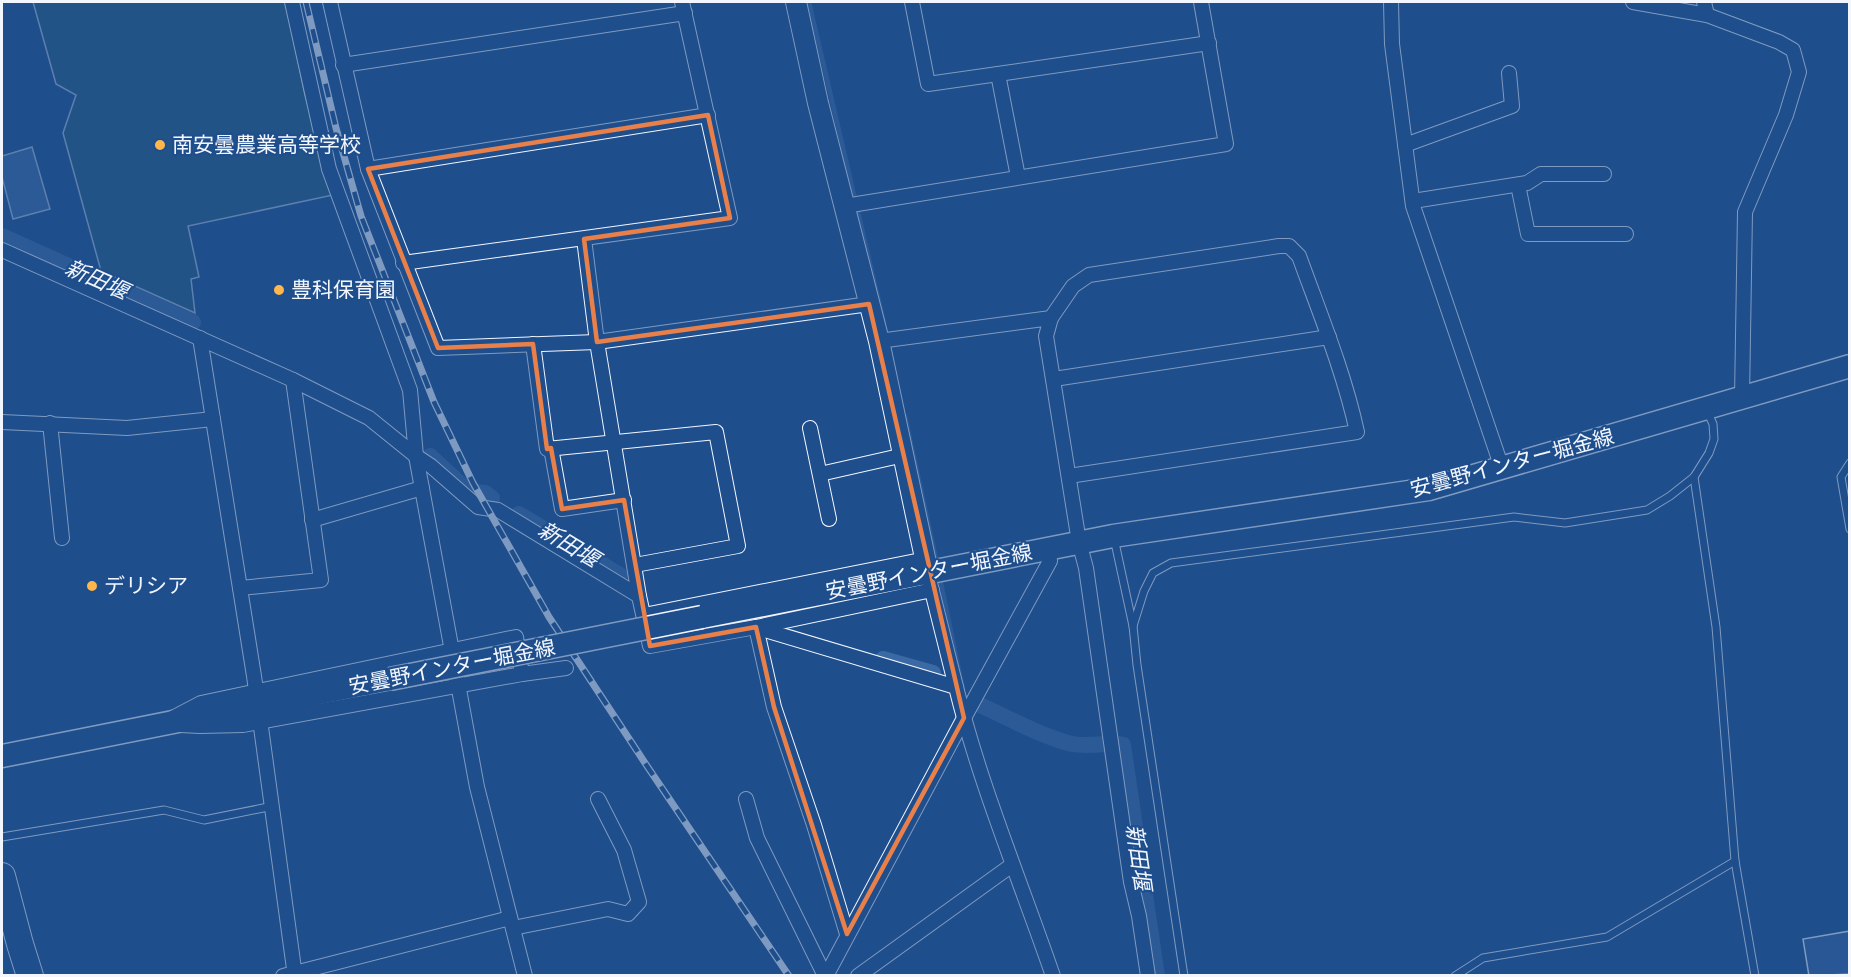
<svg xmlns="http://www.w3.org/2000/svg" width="1851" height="977" font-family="'Libre Baskerville','Noto Sans JP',serif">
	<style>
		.green { fill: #245a82; stroke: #a8bbd7; stroke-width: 1.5 }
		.water { fill: #3b69a3; stroke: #a8bbd7; stroke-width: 1.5 }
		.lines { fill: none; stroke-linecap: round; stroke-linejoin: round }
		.stream { stroke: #3b69a3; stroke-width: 4.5 }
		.canal { stroke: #3b69a3; stroke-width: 16 }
		.building { fill: #3563a3; stroke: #f2f6ff; stroke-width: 1.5 }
		.lane-casing { stroke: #f2f6ff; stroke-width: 9 }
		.street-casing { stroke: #f2f6ff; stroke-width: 16 }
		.secondary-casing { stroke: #f2f6ff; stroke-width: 22 }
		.primary-casing { stroke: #f2f6ff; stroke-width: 25 }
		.highway-casing { stroke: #f2f6ff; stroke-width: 28 }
		.lane { stroke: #1f4e8c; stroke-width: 7 }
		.street { stroke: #1f4e8c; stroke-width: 14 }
		.secondary { stroke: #1f4e8c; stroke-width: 20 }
		.primary { stroke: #1f4e8c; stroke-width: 22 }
		.highway { stroke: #1f4e8c; stroke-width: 26 }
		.rail-casing { stroke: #f2f6ff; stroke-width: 7 }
		.rail { stroke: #1f4e8c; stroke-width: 4.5; stroke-dasharray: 14; stroke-linecap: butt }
		.primary-bridge-casing { stroke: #f2f6ff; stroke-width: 25; stroke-linecap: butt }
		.primary-bridge { stroke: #1f4e8c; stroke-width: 22 }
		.marked { fill: none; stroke: #ea8049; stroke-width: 4.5; stroke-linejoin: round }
		.poi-dot { fill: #ffb74d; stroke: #1f4e8c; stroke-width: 2 }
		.labels { text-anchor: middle; stroke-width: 4.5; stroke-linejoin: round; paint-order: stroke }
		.poi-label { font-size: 21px; fill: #f2f6ff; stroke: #1f4e8c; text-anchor: start }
		.street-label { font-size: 21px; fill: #f2f6ff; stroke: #1f4e8c }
		.water-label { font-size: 22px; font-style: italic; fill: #f2f6ff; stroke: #1f4e8c }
	</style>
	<rect width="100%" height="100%" fill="#1f4e8c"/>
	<polygon class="green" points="33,2 286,2 305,95 333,195 188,226 199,277 191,279 195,313 101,271 63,133 76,95 56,84"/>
	<polygon class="water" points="32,147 50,209 13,219 2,177 2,156"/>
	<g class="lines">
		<g class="stream">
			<polyline points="809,2 884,323"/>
			<polyline points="905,416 937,563"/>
			<polyline points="940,578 963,690"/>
		</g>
		<g class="canal">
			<polyline points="2,236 193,322"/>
			<polyline points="430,456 468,491 485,493 492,498"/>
			<polyline points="519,514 620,575"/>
			<polyline points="883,659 933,673"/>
			<path d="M 980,705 C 1009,718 1040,736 1072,744 C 1083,746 1094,745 1105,744"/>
			<polyline points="1117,744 1123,745 1157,976"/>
		</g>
	</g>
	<polygon class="building" points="1850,931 1850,974 1809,976 1803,939"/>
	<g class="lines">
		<g class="lane-casing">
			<g id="lane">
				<polyline points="1850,463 1841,477 1850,529"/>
				<polyline points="1694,477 1716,627 1735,861 1755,976"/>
				<polyline points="1114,538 1133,626 1137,665 1184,976"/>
				<polyline points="1133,626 1144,591 1153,573 1171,563 1514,517 1565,523 1647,510 1670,496 1694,477 1709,453 1714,439 1713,424 1707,411"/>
				<polyline points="2,837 164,810 204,820 273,806"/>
				<polyline points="1455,976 1483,958 1607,937 1735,861"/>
			</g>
		</g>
		<g class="street-casing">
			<g id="street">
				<polyline points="292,2 329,169 410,390 416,456 477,787 525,976"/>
				<polyline points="330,2 368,169 438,348 597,342 869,304"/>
				<polyline points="912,2 928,84 998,74 1018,177"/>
				<polyline points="1391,2 1392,44 1413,206 1502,468"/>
				<polyline points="1633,2 1707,15"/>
				<polyline points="1704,2 1707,15 1779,42 1793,50 1799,72 1786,115 1745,212 1742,398"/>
				<polyline points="343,65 685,13"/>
				<polyline points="998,74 1209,43"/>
				<polyline points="1405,145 1512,106 1509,73"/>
				<polyline points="368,169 708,115"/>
				<polyline points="1518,185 1528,234 1626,234"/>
				<polyline points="1413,201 1527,183 1541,174 1604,174"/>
				<polyline points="845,206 1226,144 1201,2"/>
				<polyline points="584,239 597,342 639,596 650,646 756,627 932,590"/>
				<polyline points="2,250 293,380 369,418 416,456 431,466 478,507 498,510 639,596"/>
				<polyline points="403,263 730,218 682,2"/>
				<path d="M 1051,318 L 1073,286 L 1089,275 L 1279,246 L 1289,246 L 1299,256 C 1320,314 1344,372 1357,432 L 1069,476"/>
				<polyline points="200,338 254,676 295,976"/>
				<polyline points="879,341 1051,318 1046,336 1079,542 1086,568 1131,882 1139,916 1148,976"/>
				<polyline points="533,344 547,449 716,432 738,546 635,565"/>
				<polyline points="1054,379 1329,337"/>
				<polyline points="2,422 127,428 213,419"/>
				<polyline points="50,423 62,538"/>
				<polyline points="810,428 829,519"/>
				<polyline points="551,448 562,509 624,500"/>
				<polyline points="820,474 904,455"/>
				<polyline points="312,520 422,488"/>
				<polyline points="930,583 956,687"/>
				<polyline points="240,588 321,580 293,380"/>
				<polyline points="644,615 926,559"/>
				<polyline points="756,627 774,707 814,825 847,934"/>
				<path d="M 758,628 L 956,687 C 980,785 1020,880 1053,976"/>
				<polygon points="516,637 522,674 243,725 200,726 161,724 201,703"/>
				<polyline points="522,674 566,668"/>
				<polyline points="746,799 757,838 825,976"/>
				<polyline points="513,928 608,909 628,914 639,902 624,850 598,799"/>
				<polyline points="283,976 510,918"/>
				<polyline points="826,976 964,718 1050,561 1049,548"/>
				<polyline points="858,976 1012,865"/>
			</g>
		</g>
		<g class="secondary-casing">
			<polyline id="secondary" points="796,2 818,103 879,341 928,572"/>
		</g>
		<g class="primary-casing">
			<g id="primary">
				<polyline points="702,617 1113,536 1429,489 1850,366"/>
				<polyline points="2,756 390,679"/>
			</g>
		</g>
		<g class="highway-casing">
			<polyline id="highway" points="2,876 20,944 30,976"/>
		</g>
		<use href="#lane" class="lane"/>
		<use href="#street" class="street"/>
		<use href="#secondary" class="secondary"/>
		<use href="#primary" class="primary"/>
		<use href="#highway" class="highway"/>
		<g class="rail-casing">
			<polyline id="rail" points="306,2 336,128 361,216 434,402 473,483 549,617 645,763 789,976"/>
		</g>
		<use href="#rail" class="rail"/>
		<g class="primary-bridge-casing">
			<polyline id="primary-bridge" points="390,679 702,617"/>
		</g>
		<use href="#primary-bridge" class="primary-bridge"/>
	</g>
	<path d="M0 0H1851V977H0ZM 708,115 L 730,218 L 584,239 L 597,342 L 869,304 L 964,718 L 847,934 L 774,707 L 756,627 L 650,646 L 624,500 L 562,509 L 551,448 L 547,449 L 533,344 L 438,348 L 368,169 Z" fill="#1f4e8c" fill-opacity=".55" fill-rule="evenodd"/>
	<path class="marked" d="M 708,115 L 730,218 L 584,239 L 597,342 L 869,304 L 964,718 L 847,934 L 774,707 L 756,627 L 650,646 L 624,500 L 562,509 L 551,448 L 547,449 L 533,344 L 438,348 L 368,169 Z"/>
	<g class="poi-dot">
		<circle cx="160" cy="145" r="6"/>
		<circle cx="279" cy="290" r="6"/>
		<circle cx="92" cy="586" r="6"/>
	</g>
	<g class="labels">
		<g class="poi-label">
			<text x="172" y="152">南安曇農業高等学校</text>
			<text x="291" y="297">豊科保育園</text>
			<text x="104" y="593">デリシア</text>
		</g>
		<g class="street-label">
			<text transform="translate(1512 463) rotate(-15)" y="7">安曇野インター堀金線</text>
			<text transform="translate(929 572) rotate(-11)" y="7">安曇野インター堀金線</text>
			<text transform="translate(452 667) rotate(-11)" y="7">安曇野インター堀金線</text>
		</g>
		<g class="water-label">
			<text transform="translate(97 279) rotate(24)" y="8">新田堰</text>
			<text transform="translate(569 544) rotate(31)" y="8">新田堰</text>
			<text transform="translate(1139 857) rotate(82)" y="8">新田堰</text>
		</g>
	</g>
	<rect width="1851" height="977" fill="none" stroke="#f2f6ff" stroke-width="6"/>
</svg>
